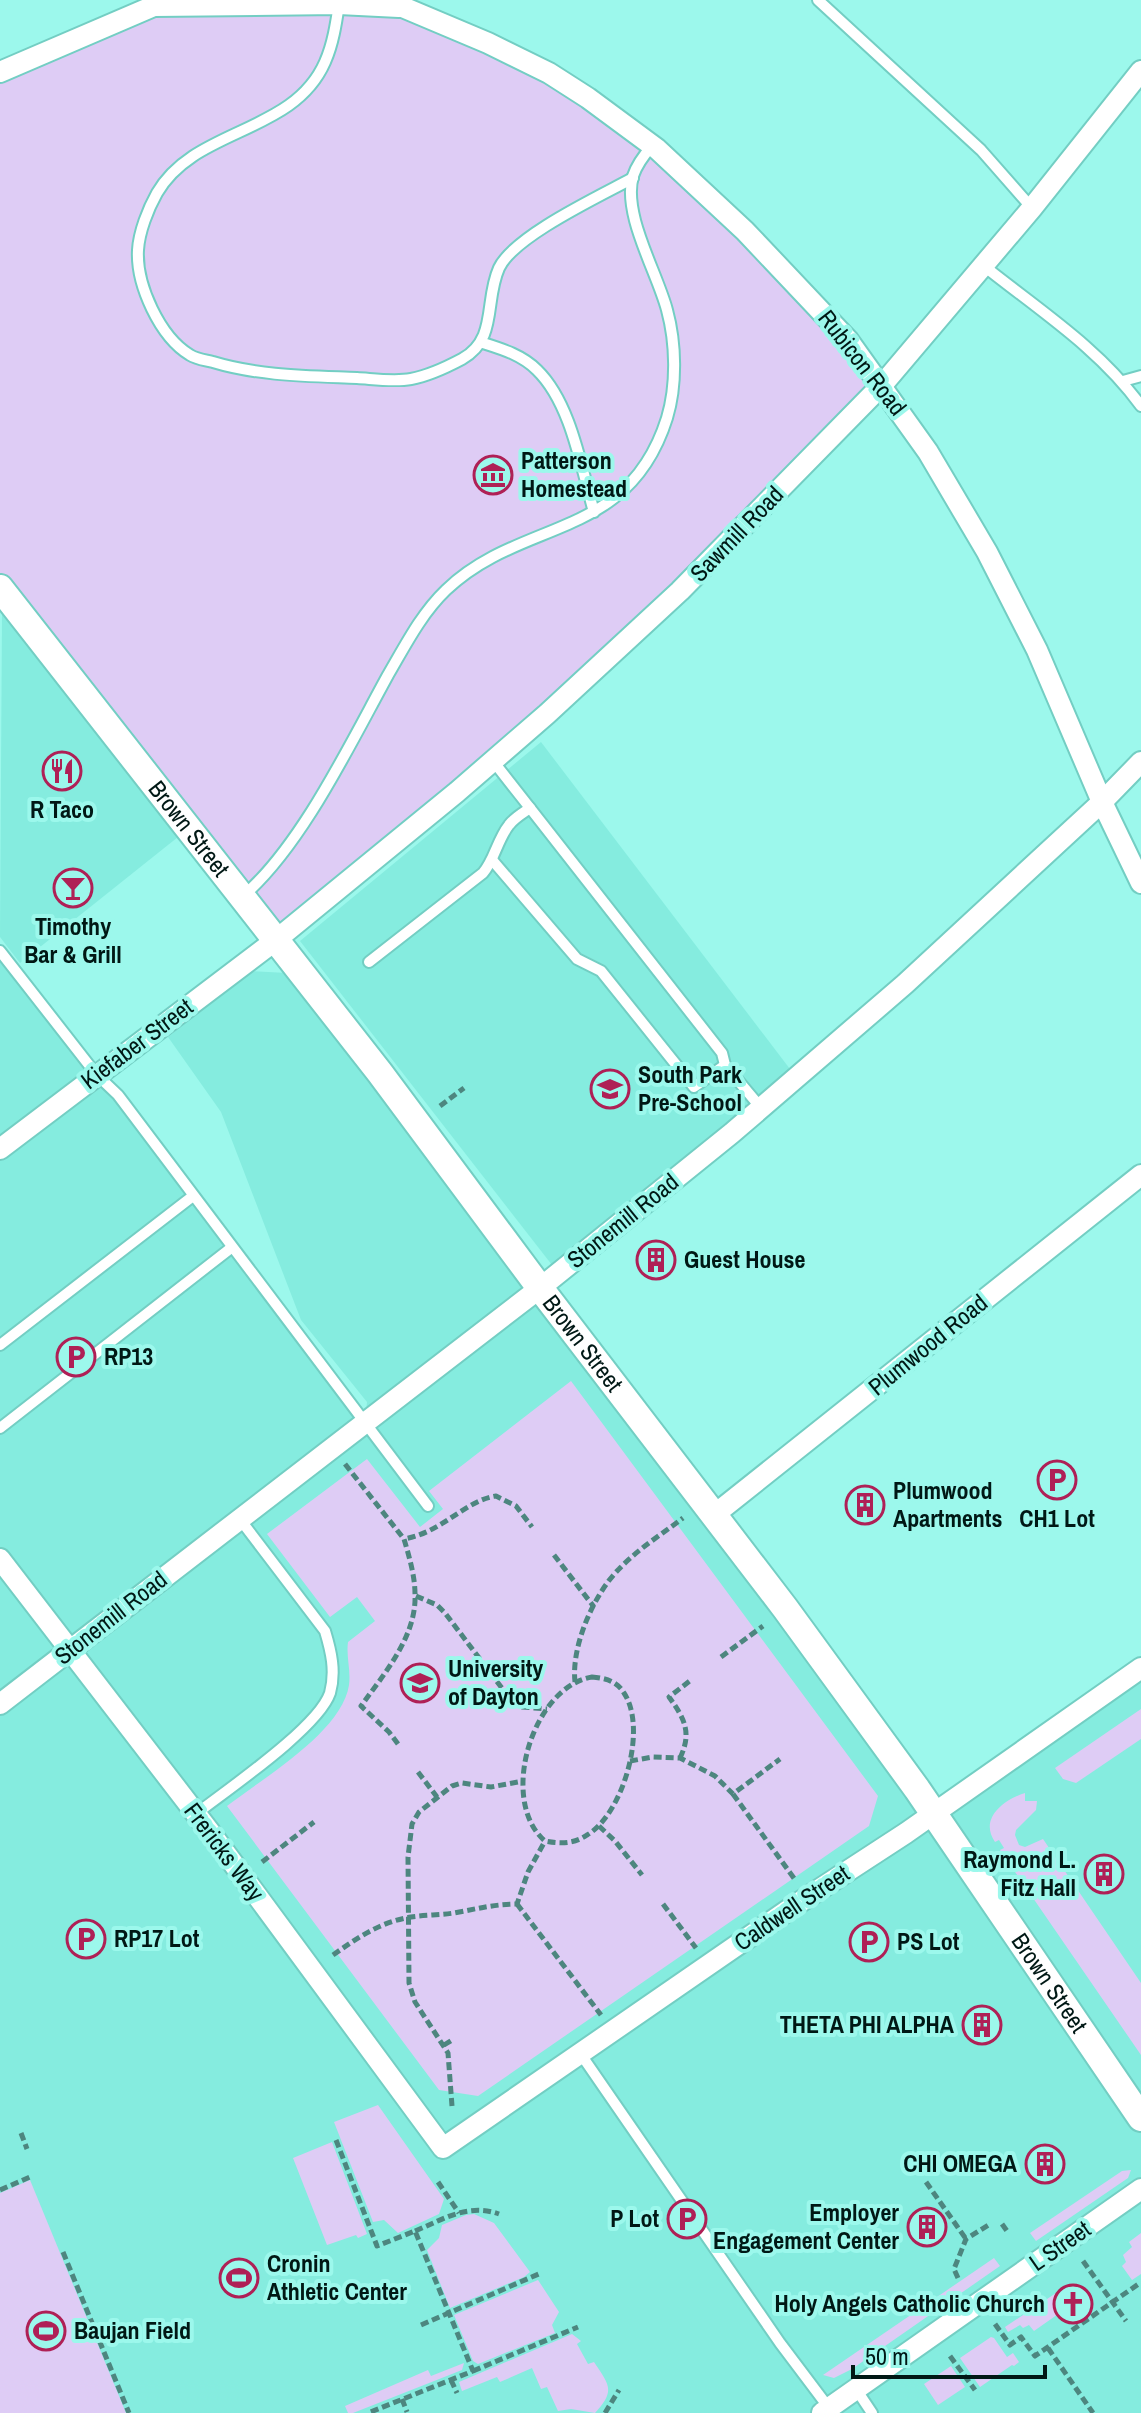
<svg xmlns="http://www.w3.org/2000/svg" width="1141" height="2413" font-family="'Archivo Narrow',sans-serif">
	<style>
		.built { fill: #85ecdf }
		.green { fill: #deccf5 }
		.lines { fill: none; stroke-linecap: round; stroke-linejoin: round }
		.service-casing { stroke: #73cec3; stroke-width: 14 }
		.minor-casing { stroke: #73cec3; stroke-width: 24 }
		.tertiary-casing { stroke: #73cec3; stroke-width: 30 }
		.path { stroke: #4d867f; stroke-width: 5; stroke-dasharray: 8 4; stroke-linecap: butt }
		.service { stroke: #fff; stroke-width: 10 }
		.minor { stroke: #fff; stroke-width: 20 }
		.tertiary { stroke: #fff; stroke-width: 26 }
		.labels { text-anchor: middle; stroke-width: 8; stroke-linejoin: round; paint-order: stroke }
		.street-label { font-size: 24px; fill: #001815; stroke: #9cf8ec }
		.poi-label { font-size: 24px; font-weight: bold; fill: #001815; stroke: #9cf8ec; text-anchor: start }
	</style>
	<rect width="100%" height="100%" fill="#9cf8ec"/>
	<g class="built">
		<polygon points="2,611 178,837 20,963 0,937"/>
		<polygon points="541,742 793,1073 552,1265 300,941"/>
		<polygon points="0,951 365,1421 367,1402 301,1320 221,1112 168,1037 247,971 287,973 407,1133 933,1812 1141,1668 1141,2413 0,2413"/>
	</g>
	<g class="green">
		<polygon points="154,6 399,7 488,43 657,149 883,384 680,591 276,940 0,588 0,72"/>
		<path d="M 571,1381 L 878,1796 L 869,1826 L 478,2096 L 439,2090 L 227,1806 C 263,1778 342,1732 349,1685 C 351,1670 346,1657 348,1642 L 375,1621 L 357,1597 L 330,1617 L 267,1534 L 367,1459 L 420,1527 L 443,1509 L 429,1491 Z"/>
		<polygon points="1141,1709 1141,1739 1076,1783 1063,1779 1055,1768"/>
		<path d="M 1025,1793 L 1025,1801 L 1037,1801 L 1036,1810 L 1016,1830 L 1015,1835 L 1019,1845 L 1025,1847 L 1043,1839 L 1141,1983 L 1141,2055 L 1000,1850 L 1004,1848 L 999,1840 L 995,1842 C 979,1819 1003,1800 1025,1793 Z"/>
		<polygon points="378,2105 444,2199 439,2214 398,2233 384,2220 373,2222 334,2122"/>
		<polygon points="332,2142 367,2234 358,2238 356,2235 327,2245 293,2158"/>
		<polygon points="1131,2170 1128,2178 1036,2241 1030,2233 1122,2171"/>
		<polygon points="30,2180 126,2413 0,2413 0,2193"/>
		<polygon points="474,2214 494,2223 530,2272 524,2277 450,2308 427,2250 439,2238 442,2225 466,2215"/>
		<polygon points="1141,2233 1141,2274 1132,2280 1122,2266 1126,2262 1123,2255 1132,2247 1129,2242"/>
		<polygon points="994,2258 1000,2266 852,2369 834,2378 823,2375"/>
		<polygon points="538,2280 559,2312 552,2325 555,2333 478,2364 473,2361 454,2315"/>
		<polygon points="1062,2289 1081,2315 1076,2318 1072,2314 1066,2317 1061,2312 1034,2331 1029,2325 1023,2328 1020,2325 1008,2332 1005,2327"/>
		<path d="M 572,2334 L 581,2341 L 577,2344 L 588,2364 L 594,2362 C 609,2385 616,2390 595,2413 L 571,2409 L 558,2411 L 547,2387 L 541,2389 L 532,2368 L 500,2382 L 497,2377 L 462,2391 L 459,2382 Z"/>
		<polygon points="991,2337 994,2338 1007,2357 1013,2353 1019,2362 1014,2366 1012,2365 980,2387 960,2358"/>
		<polygon points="464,2363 462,2370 353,2413 348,2413 345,2406 428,2370 431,2376"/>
		<polygon points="951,2366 965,2387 938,2405 924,2384"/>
	</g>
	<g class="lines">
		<g class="service-casing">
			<g id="service">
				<polyline points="818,0 981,150 1032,208"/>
				<path d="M 339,4 C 336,24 333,44 325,62 C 293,135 195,127 157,193 C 148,209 139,232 138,250 C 136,285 160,337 190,355 C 196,359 205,360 213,362 C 259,376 309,376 357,378 C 374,379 394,382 411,379 C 427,376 447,367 462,359 C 498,339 484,301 499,268 C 514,236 600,196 633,178"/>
				<path d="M 984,266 C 1039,310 1100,349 1141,406"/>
				<path d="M 483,343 C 502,349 522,355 537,370 C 571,403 581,467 594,512"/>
				<polyline points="1123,381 1141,376"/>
				<polyline points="530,808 722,1053 725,1065 762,1109"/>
				<polyline points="493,861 577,959 601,971 694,1087 725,1065"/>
				<path d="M 242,897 C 301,847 350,744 388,675 C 405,646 421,614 446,590 C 522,517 628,542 667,418 C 677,385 676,343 667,310 C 657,272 622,214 633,176 C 637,164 644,155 652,146"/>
				<polyline points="0,951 96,1074 118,1095 428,1506"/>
				<path d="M 369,962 L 483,873 C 495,859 497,840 509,825 C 514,818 523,813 530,808 L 493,761"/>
				<polyline points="0,1345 193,1196"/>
				<polyline points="0,1428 231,1248"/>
				<path d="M 196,1814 C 228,1789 318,1728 330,1693 C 336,1671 331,1651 325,1631 L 239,1518"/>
				<polyline points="580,2053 780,2343 829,2408"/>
				<polyline points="856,2389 872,2413"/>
			</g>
		</g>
		<g class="minor-casing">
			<g id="minor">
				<polyline points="386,0 488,43 549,73 588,98 657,149 745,231 848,340 928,452 987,552 1037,650 1102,802 1141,883"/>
				<polyline points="154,6 339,4 399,7"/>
				<polyline points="0,72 163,2"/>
				<polyline points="0,1149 276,940 457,792 547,714 680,591 883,384 1032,208 1141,71"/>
				<polyline points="714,1515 1141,1175"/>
				<polyline points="0,1559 210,1832 443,2148 794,1906 906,1833 1141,1668"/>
				<polyline points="0,1704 540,1288 732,1133 905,984 1102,802 1141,762"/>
				<polyline points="822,2413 1141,2189"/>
			</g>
		</g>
		<g class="tertiary-casing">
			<g id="tertiary">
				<path id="s1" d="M 0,588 L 380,1073 L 540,1288 L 785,1608 L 917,1789 L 1141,2118"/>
			</g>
		</g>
		<g class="path">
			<polyline points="440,1106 464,1088"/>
			<polyline points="345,1464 404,1539"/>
			<polyline points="554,1555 594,1607"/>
			<polyline points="416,1596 437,1605 445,1613 511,1700 522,1707 547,1709"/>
			<polyline points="721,1657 763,1626"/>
			<path d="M 592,1677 C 605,1678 617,1681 624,1693 C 648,1729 623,1814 587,1835 C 574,1844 560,1844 545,1841 C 498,1801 532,1687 592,1677 Z"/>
			<path d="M 575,1682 C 571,1646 594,1594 619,1569 C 638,1549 662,1534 683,1518"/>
			<path d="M 398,1744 L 389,1732 L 361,1706 C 384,1674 417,1636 415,1594 C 415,1576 409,1556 404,1539 C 441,1533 466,1500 496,1496 L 516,1506 L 532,1527"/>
			<path d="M 680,1758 C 692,1733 685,1719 669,1697 L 691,1680"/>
			<polyline points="630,1761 653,1757 680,1758 715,1776 733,1794 780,1759"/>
			<polyline points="418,1772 437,1797"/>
			<polyline points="733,1794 796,1881"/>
			<polyline points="599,1826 615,1841 642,1875"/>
			<polyline points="262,1862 314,1822"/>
			<polyline points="517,1904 601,2015"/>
			<polyline points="663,1904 696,1948"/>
			<path d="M 333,1955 C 357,1938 380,1922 411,1917 C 425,1915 440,1915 454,1913 C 476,1909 495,1904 517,1904 L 528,1872 L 545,1841"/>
			<polyline points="444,2045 452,2040"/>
			<polyline points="452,2106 448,2053 415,2002 409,1983 408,1857 412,1824 419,1812 452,1786 462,1783 491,1787 523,1781"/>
			<polyline points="21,2133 27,2149"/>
			<polyline points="336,2140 377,2246 415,2231 473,2371 368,2413"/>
			<polyline points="438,2182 459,2213"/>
			<polyline points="926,2182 966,2239"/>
			<polyline points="0,2190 30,2177"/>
			<polyline points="1002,2224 1007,2231"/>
			<path d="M 415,2231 C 444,2219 468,2203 499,2214"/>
			<polyline points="63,2252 129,2413"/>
			<polyline points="1083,2261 1126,2321"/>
			<polyline points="958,2278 954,2269 966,2239 990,2224"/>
			<polyline points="995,2324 1010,2345 1021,2337 1035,2356 1140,2283"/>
			<polyline points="421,2325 541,2273"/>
			<polyline points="1048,2348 1093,2413"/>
			<polyline points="950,2356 975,2390"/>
			<polyline points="473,2371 578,2327"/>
			<polyline points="451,2380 457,2393"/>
			<polyline points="402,2399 407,2412"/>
			<polyline points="605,2413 619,2390"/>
		</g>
		<use href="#service" class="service"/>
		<use href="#minor" class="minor"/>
		<use href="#tertiary" class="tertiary"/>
	</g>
	<defs>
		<g id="museum-ring" transform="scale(2)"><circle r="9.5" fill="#9cf8ec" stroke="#af2056" stroke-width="1.5"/><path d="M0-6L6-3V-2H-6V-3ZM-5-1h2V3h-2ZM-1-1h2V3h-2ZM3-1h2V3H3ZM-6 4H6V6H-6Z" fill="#af2056"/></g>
		<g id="restaurant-ring" transform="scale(2)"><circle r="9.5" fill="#9cf8ec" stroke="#af2056" stroke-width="1.5"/><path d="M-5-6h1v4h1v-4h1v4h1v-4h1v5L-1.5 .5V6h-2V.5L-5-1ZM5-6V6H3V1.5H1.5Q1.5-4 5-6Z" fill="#af2056"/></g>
		<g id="bar-ring" transform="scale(2)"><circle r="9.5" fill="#9cf8ec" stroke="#af2056" stroke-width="1.5"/><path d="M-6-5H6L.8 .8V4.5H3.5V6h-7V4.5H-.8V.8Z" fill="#af2056"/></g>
		<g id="school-ring" transform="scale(2)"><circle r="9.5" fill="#9cf8ec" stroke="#af2056" stroke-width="1.5"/><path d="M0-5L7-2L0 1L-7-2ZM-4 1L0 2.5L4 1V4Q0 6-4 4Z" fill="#af2056"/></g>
		<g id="building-ring" transform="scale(2)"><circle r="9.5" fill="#9cf8ec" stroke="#af2056" stroke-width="1.5"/><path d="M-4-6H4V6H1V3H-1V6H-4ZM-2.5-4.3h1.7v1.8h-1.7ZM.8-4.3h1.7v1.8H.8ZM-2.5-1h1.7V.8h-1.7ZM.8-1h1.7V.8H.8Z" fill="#af2056"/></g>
		<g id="parking-ring" transform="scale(2)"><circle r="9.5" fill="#9cf8ec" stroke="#af2056" stroke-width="1.5"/><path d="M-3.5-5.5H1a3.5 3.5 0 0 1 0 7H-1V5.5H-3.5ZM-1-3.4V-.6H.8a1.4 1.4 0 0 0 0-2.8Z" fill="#af2056"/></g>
		<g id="university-ring" transform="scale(2)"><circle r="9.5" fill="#9cf8ec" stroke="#af2056" stroke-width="1.5"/><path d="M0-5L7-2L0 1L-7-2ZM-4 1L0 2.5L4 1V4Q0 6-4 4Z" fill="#af2056"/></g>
		<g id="stadium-ring" transform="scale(2)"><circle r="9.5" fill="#9cf8ec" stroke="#af2056" stroke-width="1.5"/><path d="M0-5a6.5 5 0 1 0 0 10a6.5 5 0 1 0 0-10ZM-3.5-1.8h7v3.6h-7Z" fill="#af2056"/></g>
		<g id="church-ring" transform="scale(2)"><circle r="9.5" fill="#9cf8ec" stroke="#af2056" stroke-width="1.5"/><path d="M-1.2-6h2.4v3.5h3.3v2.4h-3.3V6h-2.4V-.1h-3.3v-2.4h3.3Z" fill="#af2056"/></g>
	</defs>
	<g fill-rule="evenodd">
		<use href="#museum-ring" x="493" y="475"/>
		<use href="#restaurant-ring" x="62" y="771"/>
		<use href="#bar-ring" x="73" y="888"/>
		<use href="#school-ring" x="610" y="1089"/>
		<use href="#building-ring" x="656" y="1260"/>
		<use href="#parking-ring" x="76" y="1357"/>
		<use href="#parking-ring" x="1057" y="1480"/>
		<use href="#building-ring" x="865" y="1505"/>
		<use href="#university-ring" x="420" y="1683"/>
		<use href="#building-ring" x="1104" y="1874"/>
		<use href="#parking-ring" x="86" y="1939"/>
		<use href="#parking-ring" x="869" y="1942"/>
		<use href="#building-ring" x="982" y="2025"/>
		<use href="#building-ring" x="1045" y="2164"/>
		<use href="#parking-ring" x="687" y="2219"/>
		<use href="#building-ring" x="927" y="2227"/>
		<use href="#stadium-ring" x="239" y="2278"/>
		<use href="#church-ring" x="1073" y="2304"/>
		<use href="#stadium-ring" x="46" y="2331"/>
	</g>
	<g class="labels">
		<g class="street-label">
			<text transform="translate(862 363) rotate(52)" y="8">Rubicon Road</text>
			<text transform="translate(737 534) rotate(-46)" y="8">Sawmill Road</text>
			<text dy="8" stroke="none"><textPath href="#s1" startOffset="306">Brown Street</textPath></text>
			<text transform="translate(137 1044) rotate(-37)" y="8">Kiefaber Street</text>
			<text transform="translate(623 1221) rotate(-39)" y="8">Stonemill Road</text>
			<text dy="8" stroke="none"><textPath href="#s1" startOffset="954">Brown Street</textPath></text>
			<text transform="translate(928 1345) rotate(-39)" y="8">Plumwood Road</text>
			<text transform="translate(111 1618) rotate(-38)" y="8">Stonemill Road</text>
			<text transform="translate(224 1852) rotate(53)" y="8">Frericks Way</text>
			<text transform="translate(792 1908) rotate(-34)" y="8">Caldwell Street</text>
			<text dy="8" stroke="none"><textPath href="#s1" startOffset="1746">Brown Street</textPath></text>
			<text transform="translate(1060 2246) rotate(-35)" y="8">L Street</text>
		</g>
		<g class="poi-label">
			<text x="521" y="469">Patterson<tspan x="521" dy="28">Homestead</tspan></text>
			<text x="62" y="818" text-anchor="middle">R Taco</text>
			<text x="73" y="935" text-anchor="middle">Timothy<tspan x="73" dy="28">Bar &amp; Grill</tspan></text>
			<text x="638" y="1083">South Park<tspan x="638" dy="28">Pre-School</tspan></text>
			<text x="684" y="1268">Guest House</text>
			<text x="104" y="1365">RP13</text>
			<text x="893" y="1499">Plumwood<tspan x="893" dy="28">Apartments</tspan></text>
			<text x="1057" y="1527" text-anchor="middle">CH1 Lot</text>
			<text x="448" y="1677">University<tspan x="448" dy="28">of Dayton</tspan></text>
			<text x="1076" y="1868" text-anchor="end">Raymond L.<tspan x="1076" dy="28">Fitz Hall</tspan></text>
			<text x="114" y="1947">RP17 Lot</text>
			<text x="897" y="1950">PS Lot</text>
			<text x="954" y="2033" text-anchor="end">THETA PHI ALPHA</text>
			<text x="1017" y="2172" text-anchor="end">CHI OMEGA</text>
			<text x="899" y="2221" text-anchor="end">Employer<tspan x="899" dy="28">Engagement Center</tspan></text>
			<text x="659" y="2227" text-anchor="end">P Lot</text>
			<text x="267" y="2272">Cronin<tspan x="267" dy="28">Athletic Center</tspan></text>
			<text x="1045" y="2312" text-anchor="end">Holy Angels Catholic Church</text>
			<text x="74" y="2339">Baujan Field</text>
		</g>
	</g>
	<path d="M853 2365v12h192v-12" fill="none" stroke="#001815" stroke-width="4"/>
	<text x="865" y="2365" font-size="24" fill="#001815" stroke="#9cf8ec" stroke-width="6" paint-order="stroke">50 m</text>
</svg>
